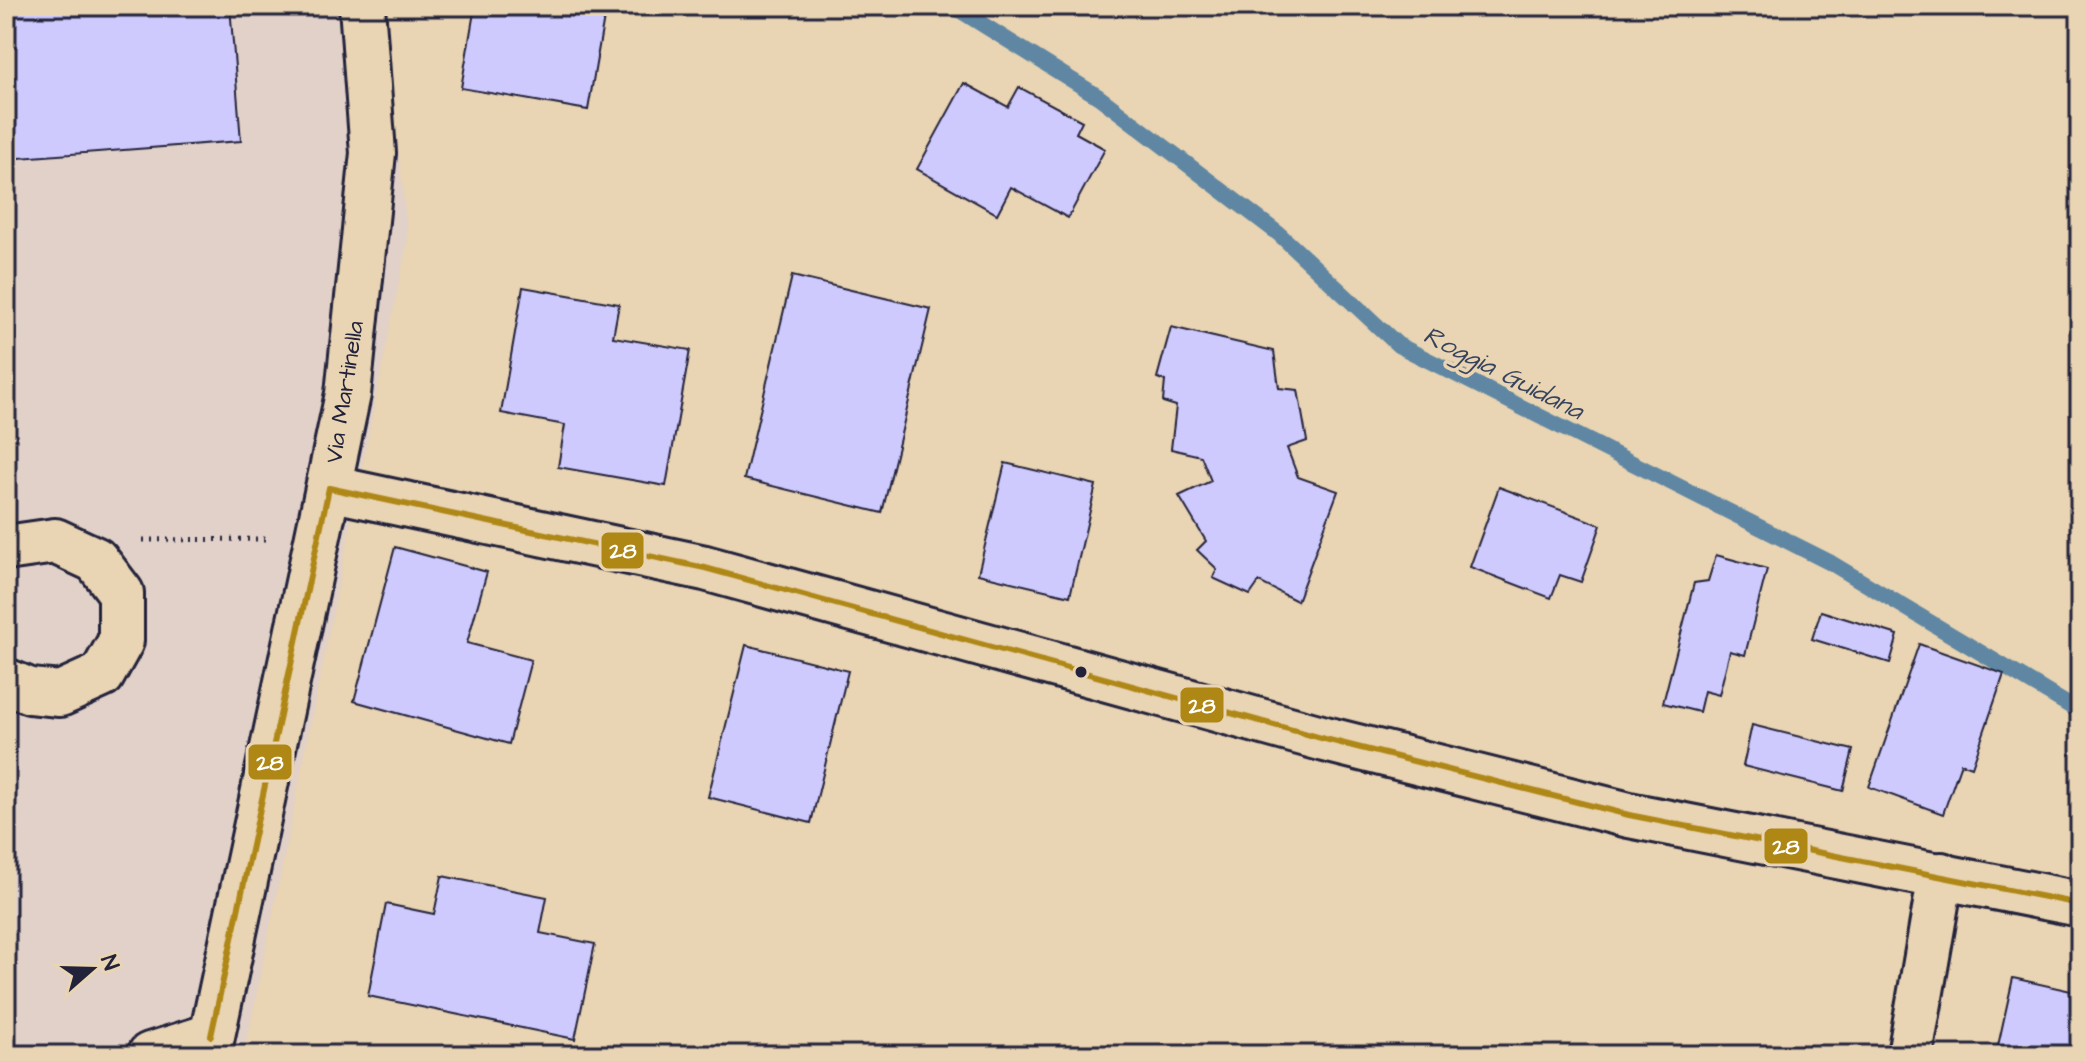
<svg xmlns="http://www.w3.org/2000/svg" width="2086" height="1061" font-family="'Architects Daughter',sans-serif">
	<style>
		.built { fill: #e1d1c9 }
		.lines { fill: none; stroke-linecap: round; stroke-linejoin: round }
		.stream { stroke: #5f87a3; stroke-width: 16 }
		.building { fill: #cfcafd; stroke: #22223b; stroke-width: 2 }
		.street-casing { stroke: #22223b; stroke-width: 50 }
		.secondary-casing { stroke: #22223b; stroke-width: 50 }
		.path { stroke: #22223b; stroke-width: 5; stroke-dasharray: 2 6; stroke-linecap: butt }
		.street { stroke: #e9d4b3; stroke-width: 44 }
		.secondary { stroke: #e9d4b3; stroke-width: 44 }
		.bus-1-casing { stroke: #e9d4b3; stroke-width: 12 }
		.bus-1 { stroke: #ae8715; stroke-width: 6 }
		.bus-dot { fill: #22223b; stroke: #e9d4b3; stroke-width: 3 }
		.labels { text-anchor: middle; stroke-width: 7; stroke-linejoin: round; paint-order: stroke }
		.street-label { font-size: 24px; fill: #22223b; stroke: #e9d4b3 }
		.water-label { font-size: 26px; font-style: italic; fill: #36445e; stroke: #e9d4b3 }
		.line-badge { stroke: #e9d4b3; stroke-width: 3 }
		.badge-label { font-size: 22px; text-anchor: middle; font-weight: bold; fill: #fff }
	</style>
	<rect width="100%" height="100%" fill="#e9d4b3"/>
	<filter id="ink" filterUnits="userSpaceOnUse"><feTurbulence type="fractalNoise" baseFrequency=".0125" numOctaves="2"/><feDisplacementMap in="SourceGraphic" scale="16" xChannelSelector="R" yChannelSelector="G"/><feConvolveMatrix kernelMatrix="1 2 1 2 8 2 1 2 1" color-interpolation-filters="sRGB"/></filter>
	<g filter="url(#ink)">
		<polygon class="built" points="6,6 382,6 408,237 247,1041 237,1055 6,1055"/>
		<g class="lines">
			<polyline class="stream" points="953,6 1099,97 1279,234 1398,345 1831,563 2080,712"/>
		</g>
		<g class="building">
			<polygon points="6,6 230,6 241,141 6,159"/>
			<polygon points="475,6 606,6 588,110 461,88"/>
			<polygon points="964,83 1008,107 1019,87 1082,121 1076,133 1105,149 1068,218 1011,187 997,214 917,169"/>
			<polygon points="792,276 931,309 882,513 744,479"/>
			<polygon points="523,287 619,304 613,337 690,350 666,486 558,467 565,425 501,413"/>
			<polygon points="1171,327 1274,351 1279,388 1298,390 1307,441 1287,448 1298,477 1338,491 1297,601 1259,582 1250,595 1213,578 1217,569 1197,550 1206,541 1179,496 1211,481 1201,456 1171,449 1176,406 1163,402 1165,381 1157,378"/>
			<polygon points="1005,463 1096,485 1070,596 978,574"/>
			<polygon points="1499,487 1601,525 1581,582 1560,575 1551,598 1470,567"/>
			<polygon points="395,547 487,572 467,643 531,660 509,744 354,701"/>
			<polygon points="1716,555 1767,569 1745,655 1730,651 1719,695 1704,691 1699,712 1663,703 1694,583 1708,581"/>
			<polygon points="1821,611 1898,635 1890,663 1812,639"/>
			<polygon points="1919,644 2004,674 1972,767 1961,763 1943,814 1869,787"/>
			<polygon points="746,645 848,671 811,823 708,797"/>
			<polygon points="1752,725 1853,750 1843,791 1743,766"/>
			<polygon points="442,876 547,897 540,933 595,944 575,1039 368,996 386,904 434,914"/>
			<polygon points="2013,978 2080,993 2080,1055 1996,1055"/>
		</g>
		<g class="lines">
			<g class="street-casing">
				<g id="street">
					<polyline points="6,548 55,541 96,560 121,593 121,641 102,675 60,694 30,691 6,681"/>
					<polyline points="150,1055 211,1036"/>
					<polyline points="1910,1055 1941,875"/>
				</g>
			</g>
			<g class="secondary-casing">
				<g id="secondary">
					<polyline points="329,488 705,568 1325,739 1629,815 2080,904"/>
					<polyline points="208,1055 348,394 373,153 362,6"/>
				</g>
			</g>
			<polyline class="path" points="143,540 269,539"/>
			<use href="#street" class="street"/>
			<use href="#secondary" class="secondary"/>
			<g class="bus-1-casing">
				<g id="bus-1">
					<polyline points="329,488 705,568 1325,739 1629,815 2080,904"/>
					<polyline points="211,1036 329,488"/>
				</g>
			</g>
			<use href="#bus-1" class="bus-1"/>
		</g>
	</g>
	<circle class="bus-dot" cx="1081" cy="672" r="7"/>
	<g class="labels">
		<g class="street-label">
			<text transform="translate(344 392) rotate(-81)" y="8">Via Martinella</text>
		</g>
		<g class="water-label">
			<text transform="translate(1504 372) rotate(27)" y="9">Roggia Guidana</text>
		</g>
	</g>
	<g class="line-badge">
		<rect x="600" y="531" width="45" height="39" rx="8" fill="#ae8715"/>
		<rect x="1179" y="686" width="46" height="38" rx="8" fill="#ae8715"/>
		<rect x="247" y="743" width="46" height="38" rx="8" fill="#ae8715"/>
		<rect x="1763" y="827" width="46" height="38" rx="8" fill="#ae8715"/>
	</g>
	<g class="badge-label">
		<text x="623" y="558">28</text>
		<text x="1202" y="713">28</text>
		<text x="270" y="770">28</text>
		<text x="1786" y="854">28</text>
	</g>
	<rect width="2086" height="1061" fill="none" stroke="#e9d4b3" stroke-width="32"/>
	<rect x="16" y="16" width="2054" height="1029" fill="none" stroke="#22223b" stroke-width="3" filter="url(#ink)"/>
	<g transform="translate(92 969) rotate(70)" stroke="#e9d4b3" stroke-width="6" paint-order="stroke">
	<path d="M0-6L14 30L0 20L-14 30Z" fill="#22223b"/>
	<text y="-12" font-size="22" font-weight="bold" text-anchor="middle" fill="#22223b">N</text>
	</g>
</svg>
